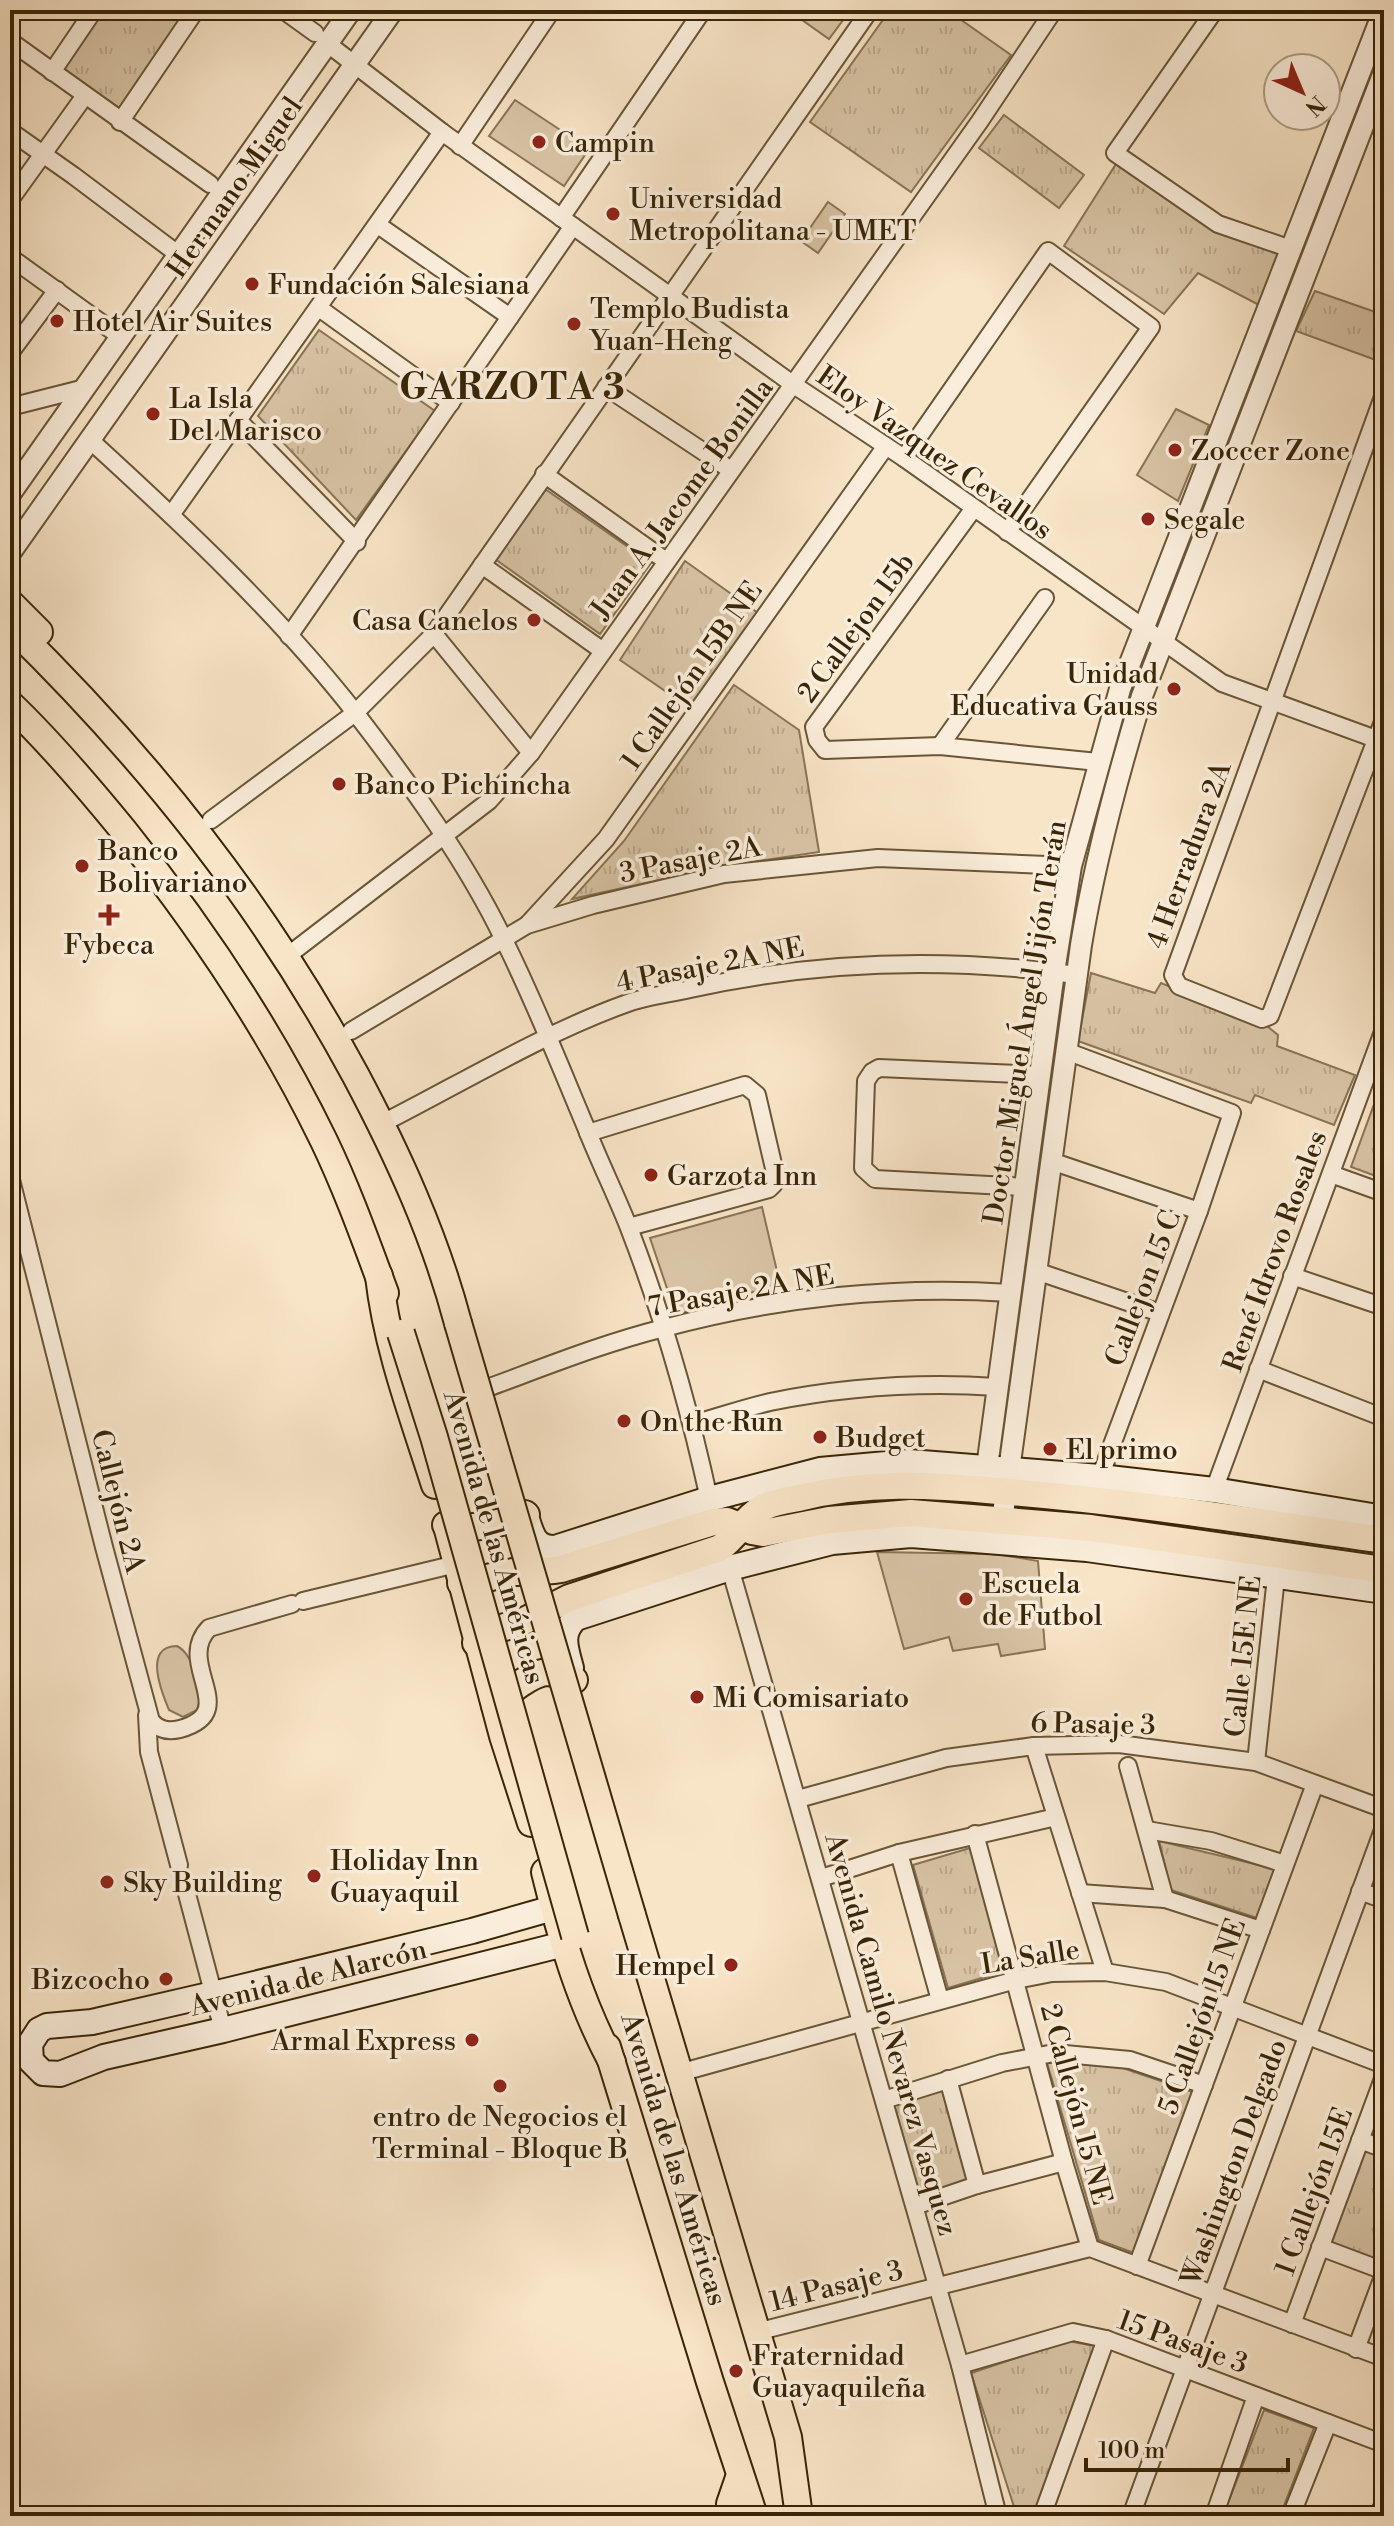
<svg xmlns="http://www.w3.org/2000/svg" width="1394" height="2526" font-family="'Libre Bodoni',serif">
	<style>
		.grass { fill: #d8c4a6; stroke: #887456; stroke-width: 2 }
		.park { fill: url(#park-tufts); stroke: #887456; stroke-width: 2 }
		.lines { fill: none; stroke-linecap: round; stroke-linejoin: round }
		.minor-tunnel { stroke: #d2bea1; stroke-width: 16; stroke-dasharray: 16 8; stroke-linecap: butt }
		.minor-casing { stroke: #695537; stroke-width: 20 }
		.tertiary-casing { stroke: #695537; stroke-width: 24 }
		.secondary-casing { stroke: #392507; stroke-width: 28 }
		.primary-casing { stroke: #392507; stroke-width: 30 }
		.minor { stroke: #faeddb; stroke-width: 16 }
		.tertiary { stroke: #faeddb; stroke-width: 20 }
		.secondary { stroke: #faeddb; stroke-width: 24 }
		.primary { stroke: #f8e4c7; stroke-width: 26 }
		.primary-bridge-casing { stroke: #392507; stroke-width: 30; stroke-linecap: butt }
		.primary-bridge { stroke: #f8e4c7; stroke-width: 26 }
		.poi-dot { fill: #8f2418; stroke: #faeddb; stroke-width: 3 }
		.labels { text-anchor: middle; stroke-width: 7; stroke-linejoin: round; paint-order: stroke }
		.poi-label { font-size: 28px; fill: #392507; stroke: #faeddb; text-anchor: start }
		.street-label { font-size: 28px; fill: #392507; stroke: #faeddb }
		.district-label { font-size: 36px; font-weight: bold; letter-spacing: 2px; fill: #392507; stroke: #faeddb }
	</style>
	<defs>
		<pattern id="park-tufts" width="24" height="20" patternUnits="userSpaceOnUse" patternTransform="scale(2)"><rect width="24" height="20" fill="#d8c4a6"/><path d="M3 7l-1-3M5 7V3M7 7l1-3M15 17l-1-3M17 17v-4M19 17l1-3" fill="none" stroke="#baa88d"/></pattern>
	</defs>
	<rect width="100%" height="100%" fill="#f8e4c7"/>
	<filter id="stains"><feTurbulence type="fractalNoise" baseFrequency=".0025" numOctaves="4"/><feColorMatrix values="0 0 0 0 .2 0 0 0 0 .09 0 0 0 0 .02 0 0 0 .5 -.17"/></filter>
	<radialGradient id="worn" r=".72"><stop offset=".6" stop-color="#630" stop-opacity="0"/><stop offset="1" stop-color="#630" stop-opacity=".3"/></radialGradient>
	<g class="grass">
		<polygon points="515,100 589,149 564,186 489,136"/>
		<polygon points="828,202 845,214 818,253 801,241"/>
		<polygon points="1176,409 1209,425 1178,501 1137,475"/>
		<polygon points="762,1207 780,1284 676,1315 650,1238"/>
		<polygon points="877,1552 996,1554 1038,1561 1045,1649 1001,1656 998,1644 953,1651 949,1637 904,1649"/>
		<path d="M 177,1646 C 193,1654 204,1693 197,1710 L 183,1717 L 169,1710 C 161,1691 143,1646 177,1646 Z"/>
	</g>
	<g class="park">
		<polygon points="102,10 197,10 123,117 60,70"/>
		<polygon points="788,10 846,10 849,12 829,39"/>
		<polygon points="890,10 947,10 1011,55 911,192 810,122"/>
		<polygon points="1004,115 1084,175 1059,208 979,148"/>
		<polygon points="1116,164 1213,230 1284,252 1261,306 1198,273 1164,314 1064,246"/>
		<polygon points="1315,291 1384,315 1384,363 1296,331"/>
		<polygon points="319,330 435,411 356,520 258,416"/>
		<polygon points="545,489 651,563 600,634 495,559"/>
		<polygon points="685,561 758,613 690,708 620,660"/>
		<polygon points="734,685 799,730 819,852 720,867 572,899 624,841"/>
		<polygon points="1091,973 1155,993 1161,983 1267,1026 1278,1035 1277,1046 1355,1075 1334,1125 1255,1095 1251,1103 1078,1041"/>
		<polygon points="1384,1077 1384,1179 1351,1167"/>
		<polygon points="1159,1841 1275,1869 1257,1918 1171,1890"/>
		<polygon points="970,1848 1005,1971 948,1988 913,1865"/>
		<polygon points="1057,2062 1120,2067 1193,2092 1134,2253 1099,2240 1047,2063"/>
		<polygon points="943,2090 967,2180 920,2197 894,2104"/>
		<polygon points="1364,2150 1384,2157 1384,2252 1380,2263 1330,2244"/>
		<polygon points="1068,2341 1095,2346 1034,2516 1017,2516 971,2373"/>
		<polygon points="1264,2410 1314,2428 1280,2516 1223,2516"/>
	</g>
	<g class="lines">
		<polyline class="minor-tunnel" points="179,1865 187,1894"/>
		<g class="minor-casing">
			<g id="minor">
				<polyline points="283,10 315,33"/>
				<polyline points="1215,10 1115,153 1218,224 1291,249"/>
				<polyline points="10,41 210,184"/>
				<polyline points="328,44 442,132 794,385 904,458 1222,683 1384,742"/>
				<polyline points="52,72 94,10"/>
				<polyline points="120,122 196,10"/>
				<polyline points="10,131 74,176 179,255"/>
				<polyline points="460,146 552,10"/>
				<polyline points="10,200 84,97"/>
				<polyline points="561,218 703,10"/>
				<polyline points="378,225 510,317"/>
				<polyline points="10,257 121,337"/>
				<polyline points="319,308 451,403"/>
				<polyline points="10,353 57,290"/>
				<polyline points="606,387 731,470"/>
				<polyline points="1384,394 1173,975 1179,986 1262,1019 1270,1016 1384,719"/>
				<polyline points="10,407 85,388"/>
				<polyline points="238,420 357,542"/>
				<path d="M 90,440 C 182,524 280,616 357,715 C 410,784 466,861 504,940 C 535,1002 560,1066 587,1130 C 600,1163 616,1195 629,1228 C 663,1316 689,1407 709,1499"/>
				<polyline points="904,458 1048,251 1151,327 1007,532"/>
				<polyline points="544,474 666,561"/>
				<polyline points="974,508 814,727 817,740 825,750 940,746 1098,762"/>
				<polyline points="171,515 442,132"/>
				<polyline points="482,565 603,651"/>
				<polyline points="434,634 531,753"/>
				<polyline points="289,636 573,226"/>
				<polyline points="940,746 1045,598"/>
				<polyline points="211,820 355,713 434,634 870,10"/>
				<polyline points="528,924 606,839 886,446"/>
				<polyline points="286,957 489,801 531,753 980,121 1054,10"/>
				<polyline points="351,1031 527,925 593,905 724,874 878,858 1071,866"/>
				<polyline points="1066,1051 1232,1113 1199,1211 1100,1477"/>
				<path d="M 381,1124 C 460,1084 542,1034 625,1004 C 646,996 669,994 690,989 C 816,961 948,957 1076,975"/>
				<polyline points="588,1133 745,1085 757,1095 776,1177 774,1184 769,1189 629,1227"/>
				<polyline points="1051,1161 1199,1211"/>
				<polyline points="1331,1174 1384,1193"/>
				<path d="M 10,1176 L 104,1547 L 151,1721 C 159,1730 168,1732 180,1729 C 243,1712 174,1664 209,1628 L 292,1604"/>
				<polyline points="1025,1187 875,1179 863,1168 866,1081 872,1072 879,1068 1040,1075"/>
				<polyline points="1036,1271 1160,1313"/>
				<polyline points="1292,1276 1384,1307"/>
				<polyline points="1258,1369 1384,1418"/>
				<path d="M 490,1387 C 547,1366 604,1343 664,1328 C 775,1298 895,1285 1010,1293"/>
				<path d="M 693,1424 C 718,1417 744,1408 770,1402 C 845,1387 921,1382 997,1387"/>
				<polyline points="1214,1490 1384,1029"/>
				<polyline points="730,1568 960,2365 998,2516"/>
				<polyline points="303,1601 456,1564"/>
				<polyline points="147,1715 149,1752 179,1865"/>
				<polyline points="1034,1746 1105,1972"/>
				<polyline points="1256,1762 1277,1568"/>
				<polyline points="1128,1766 1165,1899"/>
				<polyline points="798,1799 946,1758 1034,1746 1119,1744 1256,1762 1384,1809"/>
				<polyline points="1147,1830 1211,1841 1285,1864"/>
				<polyline points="975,1834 1064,2162 1090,2248"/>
				<polyline points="899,1853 940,2000"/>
				<polyline points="821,1878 899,1853 1056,1817"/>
				<polyline points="1360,1891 1384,1900"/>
				<polyline points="1080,1893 1165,1899 1261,1930"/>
				<polyline points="187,1894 223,2030"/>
				<polyline points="679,2073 1016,1980 1052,1973 1105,1972 1166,1982 1384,2065"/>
				<polyline points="948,2079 977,2185"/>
				<polyline points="884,2100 1002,2063 1054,2053 1130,2060 1204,2085"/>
				<polyline points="1360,2140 1384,2149"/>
				<polyline points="915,2206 977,2185 1064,2162"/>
				<polyline points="1320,2247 1384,2271"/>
				<polyline points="1137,2266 1315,1784"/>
				<polyline points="1292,2324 1384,2076"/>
				<polyline points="756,2332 1090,2248 1384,2358"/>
				<polyline points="1356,2349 1384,2274"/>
				<polyline points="960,2365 1073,2332 1106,2339 1384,2444"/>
				<polyline points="1042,2516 1106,2339"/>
				<polyline points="1131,2516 1384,1827"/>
				<polyline points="1214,2516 1256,2396"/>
				<polyline points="1291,2516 1328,2423"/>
			</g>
		</g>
		<g class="tertiary-casing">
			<g id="tertiary">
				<polyline points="10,494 351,10"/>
				<polyline points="10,553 393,10"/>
				<polyline points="985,1482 1054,972 1071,866 1120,689 1384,10"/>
				<path d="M 1002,1521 L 1081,945 C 1095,860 1117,778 1142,696 L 1384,72"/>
			</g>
		</g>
		<g class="secondary-casing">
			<g id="secondary">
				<path d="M 525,1513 C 531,1531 533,1549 555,1548 L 709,1499 L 820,1470 L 909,1462 L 1100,1477 L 1214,1490 L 1384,1518"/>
				<path d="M 571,1668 C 566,1649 559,1633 576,1618 L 730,1568 L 832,1542 L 911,1535 L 1087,1549 L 1384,1591"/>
				<polyline points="553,1908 472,1931 213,1994 92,2022 47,2026 39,2030 30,2044 31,2061 43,2073 60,2074 104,2057 223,2030 564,1944"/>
				<polyline points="1383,2516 1384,2512"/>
			</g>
		</g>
		<g class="primary-casing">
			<g id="primary">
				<polyline points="10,603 39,632"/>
				<path d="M 10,625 C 150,762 263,904 356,1076 C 398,1155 435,1236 458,1323"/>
				<path d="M 10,704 C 51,743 88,787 124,831 C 201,927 270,1030 324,1141 C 348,1191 366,1242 385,1293"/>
				<path d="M 379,1276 C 387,1348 413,1416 435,1485"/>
				<path d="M 446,1525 C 472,1532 502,1522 526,1515"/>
				<polyline points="448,1530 503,1736 531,1823"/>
				<path d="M 461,1583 C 480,1582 496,1574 514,1572 C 530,1571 545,1572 561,1569 L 713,1522 L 727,1521 L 752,1531 L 763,1533 L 829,1520 L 911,1513 L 1091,1528 L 1384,1570"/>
				<path d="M 476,1643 L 495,1630 L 524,1621 L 569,1598 L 720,1548 C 737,1536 746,1516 764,1507 C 774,1502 788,1500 799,1498 C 866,1481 931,1485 998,1491 C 1128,1501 1256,1522 1384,1540"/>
				<path d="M 495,1705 C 506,1693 532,1672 549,1672 C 557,1673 567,1678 574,1680"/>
				<path d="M 545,1872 C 561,1938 580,2002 612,2062"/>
				<polyline points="632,1915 788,2437 799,2516"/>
				<polyline points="607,2047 710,2382 754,2516"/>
				<polyline points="733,2516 730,2504 740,2475"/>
			</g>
		</g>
		<use href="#minor" class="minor"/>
		<use href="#tertiary" class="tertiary"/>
		<use href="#secondary" class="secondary"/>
		<use href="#primary" class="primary"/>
		<g class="primary-bridge-casing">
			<g id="primary-bridge">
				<polyline points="458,1323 632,1915"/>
				<polyline points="401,1333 434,1437 575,1936"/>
			</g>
		</g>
		<use href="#primary-bridge" class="primary-bridge"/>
	</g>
	<g class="poi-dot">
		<circle cx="539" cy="142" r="8"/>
		<circle cx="613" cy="214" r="8"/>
		<circle cx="252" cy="284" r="8"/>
		<circle cx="57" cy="321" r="8"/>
		<circle cx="574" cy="324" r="8"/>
		<circle cx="153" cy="414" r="8"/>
		<circle cx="1175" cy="450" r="8"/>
		<circle cx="1148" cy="519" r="8"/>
		<circle cx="534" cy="620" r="8"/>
		<circle cx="1174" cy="689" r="8"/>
		<circle cx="339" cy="784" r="8"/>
		<circle cx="82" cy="866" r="8"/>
		<path d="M105 903h8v8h8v8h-8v8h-8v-8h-8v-8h8z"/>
		<circle cx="651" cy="1175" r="8"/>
		<circle cx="624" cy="1421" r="8"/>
		<circle cx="820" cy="1437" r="8"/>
		<circle cx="1050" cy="1449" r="8"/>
		<circle cx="966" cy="1599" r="8"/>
		<circle cx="697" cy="1697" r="8"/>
		<circle cx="314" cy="1876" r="8"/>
		<circle cx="107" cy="1882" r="8"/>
		<circle cx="731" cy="1965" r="8"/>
		<circle cx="166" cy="1979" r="8"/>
		<circle cx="472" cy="2040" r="8"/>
		<circle cx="500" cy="2086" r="8"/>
		<circle cx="736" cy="2371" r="8"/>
	</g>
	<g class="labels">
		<g class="poi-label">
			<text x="555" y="152">Campin</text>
			<text x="629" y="208">Universidad<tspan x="629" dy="32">Metropolitana - UMET</tspan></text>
			<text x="268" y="294">Fundación Salesiana</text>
			<text x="590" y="318">Templo Budista<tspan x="590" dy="32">Yuan-Heng</tspan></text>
			<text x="73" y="331">Hotel Air Suites</text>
			<text x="169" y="408">La Isla<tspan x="169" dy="32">Del Marisco</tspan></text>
			<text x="1191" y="460">Zoccer Zone</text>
			<text x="1164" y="529">Segale</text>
			<text x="518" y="630" text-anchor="end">Casa Canelos</text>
			<text x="1158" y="683" text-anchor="end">Unidad<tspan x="1158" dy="32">Educativa Gauss</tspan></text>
			<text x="355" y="794">Banco Pichincha</text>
			<text x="98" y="860">Banco<tspan x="98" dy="32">Bolivariano</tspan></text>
			<text x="109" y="954" text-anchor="middle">Fybeca</text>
			<text x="667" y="1185">Garzota Inn</text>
			<text x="640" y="1431">On the Run</text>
			<text x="836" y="1447">Budget</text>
			<text x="1066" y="1459">El primo</text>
			<text x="982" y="1593">Escuela<tspan x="982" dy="32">de Futbol</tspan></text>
			<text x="713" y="1707">Mi Comisariato</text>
			<text x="330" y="1870">Holiday Inn<tspan x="330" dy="32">Guayaquil</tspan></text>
			<text x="123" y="1892">Sky Building</text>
			<text x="715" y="1975" text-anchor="end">Hempel</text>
			<text x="150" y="1989" text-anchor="end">Bizcocho</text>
			<text x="456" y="2050" text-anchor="end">Armal Express</text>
			<text x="500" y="2126" text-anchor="middle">entro de Negocios el<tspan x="500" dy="32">Terminal - Bloque B</tspan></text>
			<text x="752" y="2365">Fraternidad<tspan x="752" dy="32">Guayaquileña</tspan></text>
		</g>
		<g class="street-label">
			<text transform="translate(234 187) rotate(-55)" y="10">Hermano Miguel</text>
			<text transform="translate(935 452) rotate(35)" y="10">Eloy Vazquez Cevallos</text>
			<text transform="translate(681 498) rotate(-54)" y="10">Juan A. Jacome Bonilla</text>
			<text transform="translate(855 627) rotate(-54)" y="10">2 Callejon 15b</text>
			<text transform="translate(691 675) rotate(-55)" y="10">1 Callejón 15B NE</text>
			<text transform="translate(1188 855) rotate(-70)" y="10">4 Herradura 2A</text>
			<text transform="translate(690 859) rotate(-11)" y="10">3 Pasaje 2A</text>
			<text transform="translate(710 964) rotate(-11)" y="10">4 Pasaje 2A NE</text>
			<text transform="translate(1024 1022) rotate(-81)" y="10">Doctor Miguel Ángel Jijón Terán</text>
			<text transform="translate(1274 1251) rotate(-70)" y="10">René Idrovo Rosales</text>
			<text transform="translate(1142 1288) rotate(-69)" y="10">Callejon 15 C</text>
			<text transform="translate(741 1290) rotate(-10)" y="10">7 Pasaje 2A NE</text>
			<text transform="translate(119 1501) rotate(76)" y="10">Callejón 2A</text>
			<text transform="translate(495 1537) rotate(74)" y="10">Avenida de las Américas</text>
			<text transform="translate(1242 1656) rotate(-84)" y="10">Calle 15E NE</text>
			<text transform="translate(1093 1723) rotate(1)" y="10">6 Pasaje 3</text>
			<text transform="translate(1030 1956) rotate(-9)" y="10">La Salle</text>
			<text transform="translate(308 1977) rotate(-14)" y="10">Avenida de Alarcón</text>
			<text transform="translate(1201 2016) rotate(-70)" y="10">5 Callejón 15 NE</text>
			<text transform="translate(892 2034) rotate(74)" y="10">Avenida Camilo Nevarez Vasquez</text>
			<text transform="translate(1077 2104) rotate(75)" y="10">2 Callejón 15 NE</text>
			<text transform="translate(675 2159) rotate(73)" y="10">Avenida de las Américas</text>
			<text transform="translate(1233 2162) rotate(-70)" y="10">Washington Delgado</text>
			<text transform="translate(1313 2191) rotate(-70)" y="10">1 Callejón 15E</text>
			<text transform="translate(836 2285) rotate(-14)" y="10">14 Pasaje 3</text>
			<text transform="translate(1183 2341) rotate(20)" y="10">15 Pasaje 3</text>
		</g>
		<g class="district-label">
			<text x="513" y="399">GARZOTA 3</text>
		</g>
	</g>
	<rect width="1394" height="2526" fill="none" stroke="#f8e4c7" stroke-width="40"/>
	<rect x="12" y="12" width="1370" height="2502" fill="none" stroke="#392507" stroke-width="4"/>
	<rect x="20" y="20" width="1354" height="2486" fill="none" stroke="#392507" stroke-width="2"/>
	<g transform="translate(1302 92) rotate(136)"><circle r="38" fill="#faeddb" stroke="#ad9d86" stroke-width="2"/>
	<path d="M0-6L14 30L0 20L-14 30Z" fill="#8f2418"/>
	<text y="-12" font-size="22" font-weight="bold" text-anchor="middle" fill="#392507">N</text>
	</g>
	<path d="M1086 2458v12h202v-12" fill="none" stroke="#392507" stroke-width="4"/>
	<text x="1098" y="2458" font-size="24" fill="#392507" stroke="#faeddb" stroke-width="6" paint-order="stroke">100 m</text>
	<rect width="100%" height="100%" filter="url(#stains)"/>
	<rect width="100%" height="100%" fill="url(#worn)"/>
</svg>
